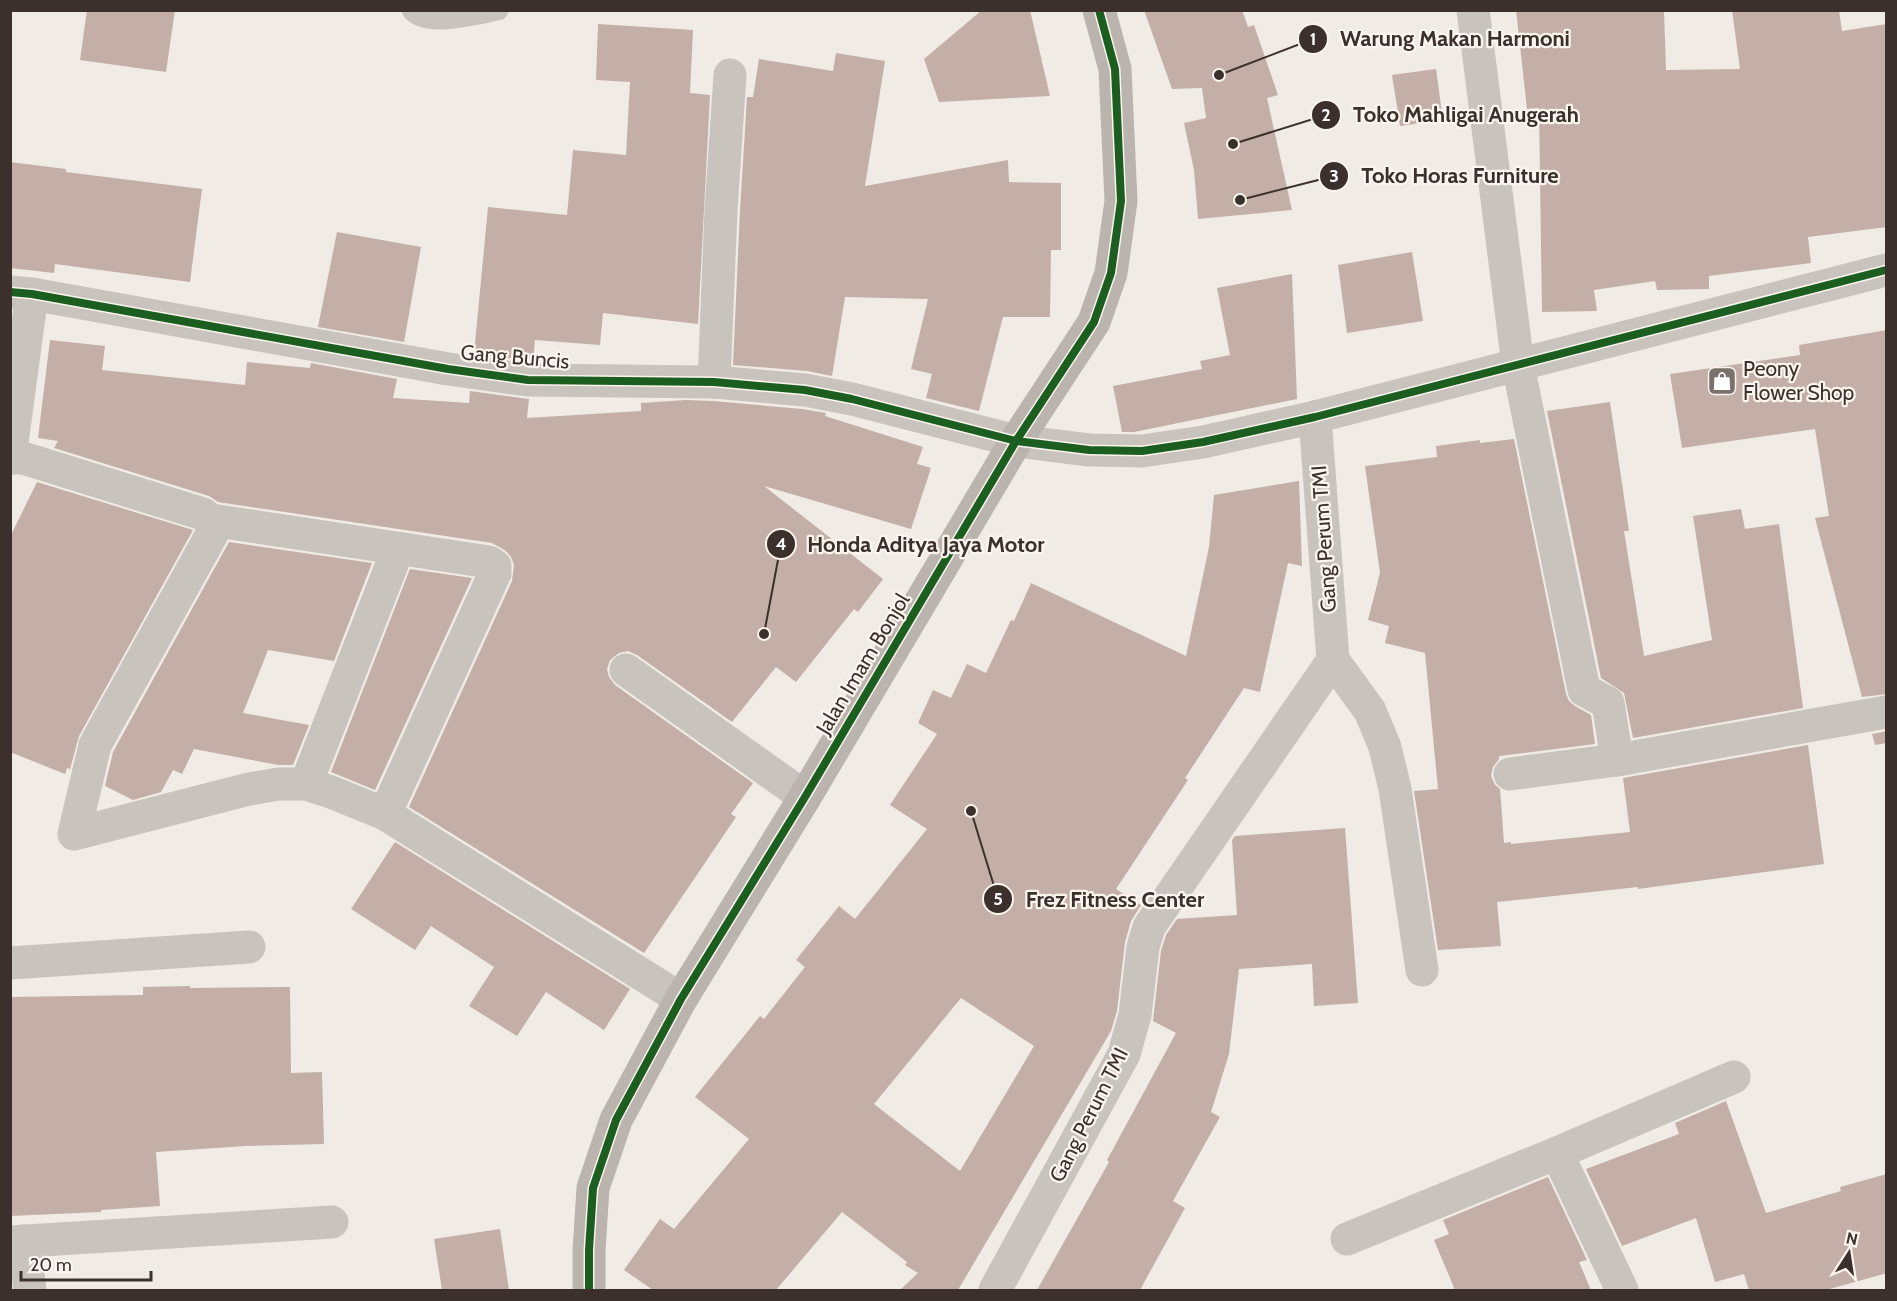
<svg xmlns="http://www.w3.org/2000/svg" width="1897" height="1301" font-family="Cabin,sans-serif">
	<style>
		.building { fill: #c3afa7; fill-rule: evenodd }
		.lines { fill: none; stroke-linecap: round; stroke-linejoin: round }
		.lane { stroke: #c9c3be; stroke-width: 21 }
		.street { stroke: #c9c3be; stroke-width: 33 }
		.secondary { stroke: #bab3ae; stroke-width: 33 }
		.cycleway-casing { stroke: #fbf5ee; stroke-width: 11 }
		.cycleway { stroke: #1b5e20; stroke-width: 8 }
		.labels { text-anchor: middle; stroke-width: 4.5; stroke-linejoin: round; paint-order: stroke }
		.street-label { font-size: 21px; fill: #3b302b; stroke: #fbf5ee }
		.poi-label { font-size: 21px; fill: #3b302b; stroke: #fbf5ee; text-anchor: start }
		.leader { fill: none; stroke: #3b302b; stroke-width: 2 }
		.callout-dot { fill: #3b302b; stroke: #fbf5ee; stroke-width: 2 }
		.mark-label { font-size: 18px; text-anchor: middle; font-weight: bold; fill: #fff }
		.callout-label { font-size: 22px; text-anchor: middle; font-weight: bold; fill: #3b302b; stroke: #fbf5ee; stroke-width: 4.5; stroke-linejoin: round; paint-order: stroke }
	</style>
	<rect width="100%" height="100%" fill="#f0ebe5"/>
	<g class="building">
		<polygon points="87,10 175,10 166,72 80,60"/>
		<polygon points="982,10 1030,10 1050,96 939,102 924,59"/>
		<polygon points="1144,10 1242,10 1248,27 1254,25 1278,95 1267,98 1292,210 1198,219 1194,170 1184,123 1206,118 1202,88 1172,89"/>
		<polygon points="1516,10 1664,10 1666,70 1740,69 1732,10 1839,10 1842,31 1887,24 1887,227 1808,237 1811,263 1709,276 1709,289 1657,290 1655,281 1594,290 1597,311 1542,312 1539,108 1527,109"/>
		<polygon points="598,24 693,30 690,93 710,95 698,324 603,313 600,345 535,340 533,361 474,354 488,207 567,215 573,150 626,155 630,82 596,80"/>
		<polygon points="836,53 885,61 865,186 1008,160 1009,182 1061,183 1061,250 1051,250 1050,317 1003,317 979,411 926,398 932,374 911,369 928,299 845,297 832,376 807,371 733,365 740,211 747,97 753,97 759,59 833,71"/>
		<polygon points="1436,69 1443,120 1400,126 1392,75"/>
		<polygon points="10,162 66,169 66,172 202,189 190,282 55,264 54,273 10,268"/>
		<polygon points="337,232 421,247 404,342 318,327"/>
		<polygon points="1412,252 1423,321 1347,333 1338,265"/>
		<polygon points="1292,274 1297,399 1134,432 1122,432 1113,386 1202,369 1200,361 1230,355 1217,288"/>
		<polygon points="1887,330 1887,694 1862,697 1815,518 1829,516 1815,429 1682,448 1670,374 1800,355 1799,345"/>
		<polygon points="50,340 105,346 102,370 245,385 247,362 310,368 311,363 397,379 393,398 469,403 470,391 529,399 527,418 641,411 641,403 686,400 713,401 802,409 826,413 825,416 923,447 917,464 931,468 911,529 764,486 883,579 858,612 854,609 796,682 776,667 732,722 637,655 628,651 619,653 610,660 607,669 609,677 615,685 753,783 731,814 736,817 644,953 409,807 512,581 514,565 511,557 506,551 492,543 218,502 209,496 54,448 58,441 38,438"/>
		<polygon points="1610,402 1629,531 1624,531 1644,656 1712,640 1693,516 1741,509 1745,529 1779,524 1803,708 1633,738 1624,693 1601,678 1547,411"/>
		<polygon points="1514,439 1566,694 1569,701 1575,706 1591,715 1595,744 1499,756 1499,759 1493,767 1491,776 1495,785 1500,789 1504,843 1511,842 1511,844 1630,832 1623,778 1808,745 1824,864 1638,889 1638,887 1497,902 1501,946 1438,950 1414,791 1438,789 1425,653 1385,643 1389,626 1368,620 1380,573 1365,466 1437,457 1436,446 1480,440 1480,443"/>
		<path d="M 1299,481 L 1302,566 L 1288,563 L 1260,692 L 1244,688 L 1185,778 L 1188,780 L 1116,889 L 1141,905 L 1131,921 L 1125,942 L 1117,1011 L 1111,1031 L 958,1290 L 900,1290 L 918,1273 L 905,1265 L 907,1262 L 842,1212 L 776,1290 L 653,1290 L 624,1270 L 660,1219 L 674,1229 L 749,1139 L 695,1097 L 760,1016 L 764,1019 L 805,967 L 796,960 L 839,906 L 855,919 L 927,829 L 890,805 L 937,734 L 918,723 L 933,690 L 951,698 L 967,664 L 986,673 L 1011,620 L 1014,621 L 1031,583 L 1186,656 L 1209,547 L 1214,495 ZM 961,998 L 1034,1046 L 960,1171 L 874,1104 Z"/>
		<polygon points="37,482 193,530 79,736 70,769 67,768 65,774 10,752 10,537"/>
		<polygon points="229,542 372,563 334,661 268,650 243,713 309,725 293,765 278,765 194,749 182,774 173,770 161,792 133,800 105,786 113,752"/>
		<polygon points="410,569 472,578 375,790 331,772"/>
		<polygon points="1887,731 1887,743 1875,745 1872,734"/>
		<polygon points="1345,828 1358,1003 1314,1006 1312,964 1239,969 1229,1054 1211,1112 1220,1117 1173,1201 1185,1208 1140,1290 1037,1290 1109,1162 1107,1160 1176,1033 1153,1021 1161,951 1166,935 1177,919 1237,915 1232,840 1235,836"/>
		<polygon points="395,842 630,989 604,1030 546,992 517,1036 469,1006 494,967 431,926 415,950 351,909"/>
		<polygon points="190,986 190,988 290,987 291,1073 322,1072 324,1144 246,1146 156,1152 160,1206 101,1210 101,1212 10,1216 10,997 143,995 143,987"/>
		<polygon points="1726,1101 1766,1213 1841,1191 1840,1187 1887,1174 1887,1273 1826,1290 1749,1290 1744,1274 1715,1282 1696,1218 1622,1246 1586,1169 1679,1134 1675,1123"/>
		<polygon points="1548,1177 1587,1260 1579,1262 1591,1290 1455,1290 1434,1240 1449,1234 1443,1220"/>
		<polygon points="500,1229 509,1290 442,1290 434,1239"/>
	</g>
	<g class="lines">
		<path class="lane" d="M 412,10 C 427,28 477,14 498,10"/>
		<g class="street">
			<polyline points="1473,10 1518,365 1584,690 1608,703 1617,760"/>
			<polyline points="10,292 32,294 448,369 528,380 714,382 805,390 852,399 1016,441 1089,450 1142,451 1203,442 1315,417 1886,270"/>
			<polyline points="714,382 721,210 730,75"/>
			<polyline points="1315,417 1333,660 1370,711 1385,747 1395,789 1422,970"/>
			<path d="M 10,458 L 23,458 L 203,514 C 211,520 213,524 212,534 L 95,745 L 74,834 L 249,789 L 279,784 L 306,784 L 331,792 L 385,814 L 681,999"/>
			<polyline points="10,458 32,294"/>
			<polyline points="211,520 489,562 495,566 495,573 385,814"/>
			<polyline points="626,670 805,797"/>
			<polyline points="1510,774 1617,760 1886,712"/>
			<polyline points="306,784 398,549"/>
			<polyline points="10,963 249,947"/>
			<polyline points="1557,1153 1622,1290"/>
			<polyline points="1347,1239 1557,1153 1734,1077"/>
			<polyline points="24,1241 30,1290"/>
			<polyline points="10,1242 332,1222"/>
			<polyline points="995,1290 1124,1054 1135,1015 1143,947 1149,927 1333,660"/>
		</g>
		<polyline class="secondary" points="589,1290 589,1250 593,1188 616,1120 681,999 805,797 1016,441 1094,322 1111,273 1121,201 1115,69 1099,10"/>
		<g class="cycleway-casing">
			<g id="cycleway">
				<polyline points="10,292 32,294 448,369 528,380 714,382 805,390 852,399 1016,441 1089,450 1142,451 1203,442 1315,417 1886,270"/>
				<polyline points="589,1290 589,1250 593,1188 616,1120 681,999 805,797 1016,441 1094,322 1111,273 1121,201 1115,69 1099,10"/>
			</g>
		</g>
		<use href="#cycleway" class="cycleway"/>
	</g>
	<defs>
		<g id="shop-square" transform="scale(1.5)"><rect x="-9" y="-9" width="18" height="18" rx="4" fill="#7a716c" stroke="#fbf5ee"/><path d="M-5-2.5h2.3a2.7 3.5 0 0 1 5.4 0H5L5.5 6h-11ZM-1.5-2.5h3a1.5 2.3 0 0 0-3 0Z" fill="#fff"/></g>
	</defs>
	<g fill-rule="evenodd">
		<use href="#shop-square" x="1722" y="381"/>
	</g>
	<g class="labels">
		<g class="street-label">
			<text transform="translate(515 357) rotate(5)" y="7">Gang Buncis</text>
			<text transform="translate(1324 539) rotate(-94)" y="7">Gang Perum TMI</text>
			<text transform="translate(863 664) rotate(-59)" y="7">Jalan Imam Bonjol</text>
			<text transform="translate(1089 1115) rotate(-63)" y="7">Gang Perum TMI</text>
		</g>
		<g class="poi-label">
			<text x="1743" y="376">Peony<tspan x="1743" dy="24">Flower Shop</tspan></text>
		</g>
	</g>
	<path class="leader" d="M1219 75L1313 39M1233 144L1326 115M1240 200L1334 176M764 634L781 544M971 811L998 899"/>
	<g class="callout-dot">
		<circle cx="1219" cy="75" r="6"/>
		<circle cx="1233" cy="144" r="6"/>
		<circle cx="1240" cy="200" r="6"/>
		<circle cx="764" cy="634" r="6"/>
		<circle cx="971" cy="811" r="6"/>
		<circle cx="1313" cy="39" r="15"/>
		<circle cx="1326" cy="115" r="15"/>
		<circle cx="1334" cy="176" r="15"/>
		<circle cx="781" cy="544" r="15"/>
		<circle cx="998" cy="899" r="15"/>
	</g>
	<g class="mark-label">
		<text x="1313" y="45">1</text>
		<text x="1326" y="121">2</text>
		<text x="1334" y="182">3</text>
		<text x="781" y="550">4</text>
		<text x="998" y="905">5</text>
	</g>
	<g class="callout-label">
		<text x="1455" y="46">Warung Makan Harmoni</text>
		<text x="1466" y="122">Toko Mahligai Anugerah</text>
		<text x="1460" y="183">Toko Horas Furniture</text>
		<text x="926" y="552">Honda Aditya Jaya Motor</text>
		<text x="1115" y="907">Frez Fitness Center</text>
	</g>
	<rect width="1897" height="1301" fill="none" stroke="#3b302b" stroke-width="24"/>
	<g transform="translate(1849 1253) rotate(12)" stroke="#fbf5ee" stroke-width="4.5" paint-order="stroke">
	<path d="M0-4.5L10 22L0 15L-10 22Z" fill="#3b302b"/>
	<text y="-9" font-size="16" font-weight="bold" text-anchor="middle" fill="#3b302b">N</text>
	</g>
	<path d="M21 1271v9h130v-9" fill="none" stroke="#3b302b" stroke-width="3"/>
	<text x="30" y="1271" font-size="18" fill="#3b302b" stroke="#fbf5ee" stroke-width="4.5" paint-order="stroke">20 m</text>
</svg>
